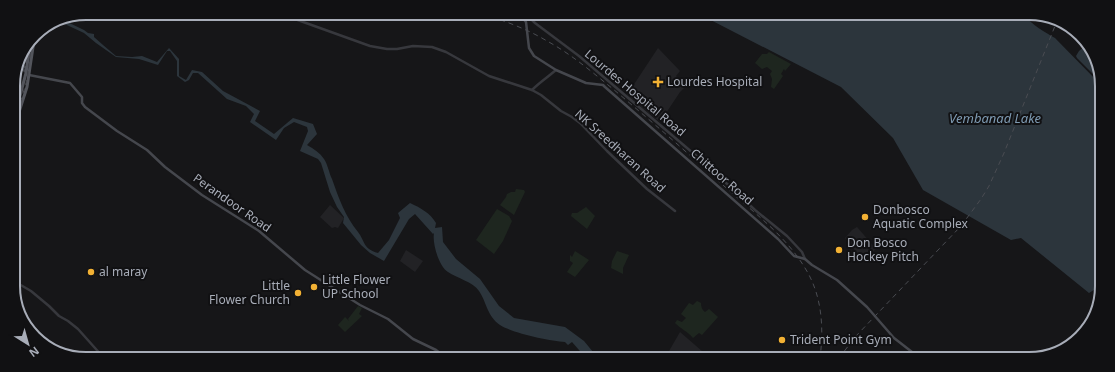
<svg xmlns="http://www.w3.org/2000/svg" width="1115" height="372" font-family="'Noto Sans',sans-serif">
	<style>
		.built { fill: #222225 }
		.green { fill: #1e261f }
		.water { fill: #2c353c }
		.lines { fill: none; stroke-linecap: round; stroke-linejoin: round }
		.tertiary { stroke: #37383d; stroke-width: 2.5 }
		.secondary { stroke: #45474d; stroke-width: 2.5 }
		.primary { stroke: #53555c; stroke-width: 3 }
		.rail { stroke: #4a4c52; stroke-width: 1; stroke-dasharray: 5 4; stroke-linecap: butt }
		.poi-dot { fill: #f2b134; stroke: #111113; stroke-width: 1.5 }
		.labels { text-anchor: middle; stroke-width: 4; stroke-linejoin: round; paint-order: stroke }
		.poi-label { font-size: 12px; fill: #a8adb8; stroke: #111113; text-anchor: start }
		.street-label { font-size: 12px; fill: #a8adb8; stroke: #111113 }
		.water-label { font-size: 13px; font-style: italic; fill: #7f9bb3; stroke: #111113 }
		.rim { fill: none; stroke: #a8adb8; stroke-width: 2 }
	</style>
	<rect width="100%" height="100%" fill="#161618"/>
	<g class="built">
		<polygon points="658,48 680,71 676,76 685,87 680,92 660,122 627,95"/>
		<polygon points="330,205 344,218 338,228 335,227 332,228 320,217"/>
		<polygon points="857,227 876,249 863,260 845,238 852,230"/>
		<polygon points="406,250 423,261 415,272 400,261"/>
		<polygon points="680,332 710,358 665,358"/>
	</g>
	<g class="green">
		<polygon points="769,52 791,64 785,71 784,69 781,74 783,76 774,89 771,87 772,79 770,74 772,71 767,67 762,69 755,63 762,54 767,54"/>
		<polygon points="516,189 524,190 525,192 514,215 500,205 506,197 507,194 511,192 515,192"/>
		<polygon points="586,207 595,216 587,229 571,216 572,213 577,213"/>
		<polygon points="497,209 509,216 512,221 503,241 494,254 476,240"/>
		<polygon points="575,251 589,260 575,277 567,272 573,263 570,261 570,255 572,257"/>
		<polygon points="617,251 629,255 623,268 623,274 611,268 612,261"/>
		<path d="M 697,301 L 701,303 C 701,307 702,310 705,312 L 709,309 L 718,317 L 702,335 L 699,333 L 693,338 C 687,331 681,329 675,323 L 677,320 L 682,322 L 686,318 L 681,314 L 689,303 L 693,305 Z"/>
		<polygon points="358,306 362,308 359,314 362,316 345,332 338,325 345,317 349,321 348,319"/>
	</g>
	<g class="water">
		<path d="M 701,15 L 1025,16 C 1031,24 1046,33 1055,38 L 1101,85 L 1100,286 L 1089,293 L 1021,238 L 1011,240 L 923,190 L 893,138 L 841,87 Z"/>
		<path d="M 59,18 L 84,30 L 88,33 L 94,34 L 94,37 L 103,45 L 116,56 L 132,57 L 142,56 L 157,62 L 169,48 L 179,59 L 179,76 L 186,80 L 192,70 L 202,72 L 223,91 L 260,111 L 255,121 L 274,134 L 293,118 L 313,124 L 317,134 L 307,145 C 314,149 320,153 324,159 C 328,165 329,173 332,179 C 339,199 345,216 358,232 C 365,241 363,249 378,253 L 389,240 L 400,218 L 398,213 L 410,203 C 421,208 430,213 436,223 L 435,228 L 442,227 L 443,242 L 456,259 L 480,279 L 499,306 L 514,318 L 565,327 L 584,341 L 598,358 L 586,358 L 572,342 L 568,345 L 565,342 C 550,341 512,333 500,325 C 487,316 487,303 479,291 C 473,282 457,278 448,272 C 439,267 432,243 434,233 L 433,234 L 415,214 L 409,219 L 384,261 L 370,253 L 361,245 L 343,223 L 344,217 L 337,207 L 330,192 L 321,163 L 318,159 L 300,151 L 308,131 L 307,127 L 294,122 L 284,128 L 276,140 L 250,122 L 254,114 L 246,106 L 227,99 L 198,73 L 193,73 L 189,80 L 185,82 L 177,76 L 177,61 L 170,51 L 167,51 L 158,65 L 139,59 L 116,57 L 96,43 L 84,33 L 56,20 Z"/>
		<polygon points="1086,44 1101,72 1101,82 1077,58 1076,56 1079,51 1084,47 1084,45"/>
	</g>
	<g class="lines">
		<g class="tertiary">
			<polyline points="281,14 370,46 387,49 397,49 413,46 432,47 446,52 489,76 532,90 541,95 561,111 572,117 580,123 607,151 647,189 675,211"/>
			<polyline points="526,14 535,23 579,56 707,165 755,210 787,236 802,252 805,259"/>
			<path d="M 532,90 C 540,82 548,77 556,70"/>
			<polyline points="14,278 19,284 31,291 49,306 59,316 68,321 78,329 103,357"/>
		</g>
		<g class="secondary">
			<polyline points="519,14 526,22 529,48 534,56 556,70 586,83 603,85 605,87 778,239 794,256 805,259 812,265 837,280 867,307 894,338 921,359"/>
			<polyline points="22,62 27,61 28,58"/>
			<polyline points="21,64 27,69"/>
			<polyline points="20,67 26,72"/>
			<polyline points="29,75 70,83 82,97 82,103 85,107 117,131 147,150 165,167 202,195 259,231 305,270 360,305 388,319 413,339 436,350 445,357"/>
		</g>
		<g class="primary">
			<polyline points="34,40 39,32"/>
			<polyline points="13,122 26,73 30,44"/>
			<polyline points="13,131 27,87 35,34"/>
		</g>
		<g class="rail">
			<path d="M 483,14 C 505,21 527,29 547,41 C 571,54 592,72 613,89 C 651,121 688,153 724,186 C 753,212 785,235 805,268 C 822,295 824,327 820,358"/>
			<polyline points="13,128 28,76 32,39"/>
			<polyline points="839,358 856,336 961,226 981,199 989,186 1004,153 1057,21"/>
		</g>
	</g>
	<g class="poi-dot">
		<path d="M656 76h4v4h4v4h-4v4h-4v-4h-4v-4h4z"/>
		<circle cx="865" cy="217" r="4"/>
		<circle cx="839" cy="250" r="4"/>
		<circle cx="91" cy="272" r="4"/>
		<circle cx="314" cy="287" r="4"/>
		<circle cx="298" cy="293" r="4"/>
		<circle cx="782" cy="340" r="4"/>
	</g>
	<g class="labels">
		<g class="poi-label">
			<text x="667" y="86">Lourdes Hospital</text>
			<text x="873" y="214">Donbosco<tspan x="873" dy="14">Aquatic Complex</tspan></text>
			<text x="847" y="247">Don Bosco<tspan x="847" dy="14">Hockey Pitch</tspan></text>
			<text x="99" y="276">al maray</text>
			<text x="322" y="284">Little Flower<tspan x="322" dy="14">UP School</tspan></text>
			<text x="290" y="290" text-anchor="end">Little<tspan x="290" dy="14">Flower Church</tspan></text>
			<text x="790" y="344">Trident Point Gym</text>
		</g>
		<g class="street-label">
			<text transform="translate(635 93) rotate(40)" y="4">Lourdes Hospital Road</text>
			<text transform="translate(620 151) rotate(42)" y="4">NK Sreedharan Road</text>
			<text transform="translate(722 177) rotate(41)" y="4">Chittoor Road</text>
			<text transform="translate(232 203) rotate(35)" y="4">Perandoor Road</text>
		</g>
		<g class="water-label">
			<text x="995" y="123">Vembanad Lake</text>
		</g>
	</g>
	<path d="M0 0H1115V372H0ZM86 20H1029A66 66 0 0 1 1095 86V286A66 66 0 0 1 1029 352H86A66 66 0 0 1 20 286V86A66 66 0 0 1 86 20Z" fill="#111113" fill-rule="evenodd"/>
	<path class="rim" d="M86 20H1029A66 66 0 0 1 1095 86V286A66 66 0 0 1 1029 352H86A66 66 0 0 1 20 286V86A66 66 0 0 1 86 20Z"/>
	<g transform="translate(28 344) rotate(143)" stroke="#111113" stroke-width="3" paint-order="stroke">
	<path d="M0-3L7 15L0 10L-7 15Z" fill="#a8adb8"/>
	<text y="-6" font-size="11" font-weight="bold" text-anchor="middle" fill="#a8adb8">N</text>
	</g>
</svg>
